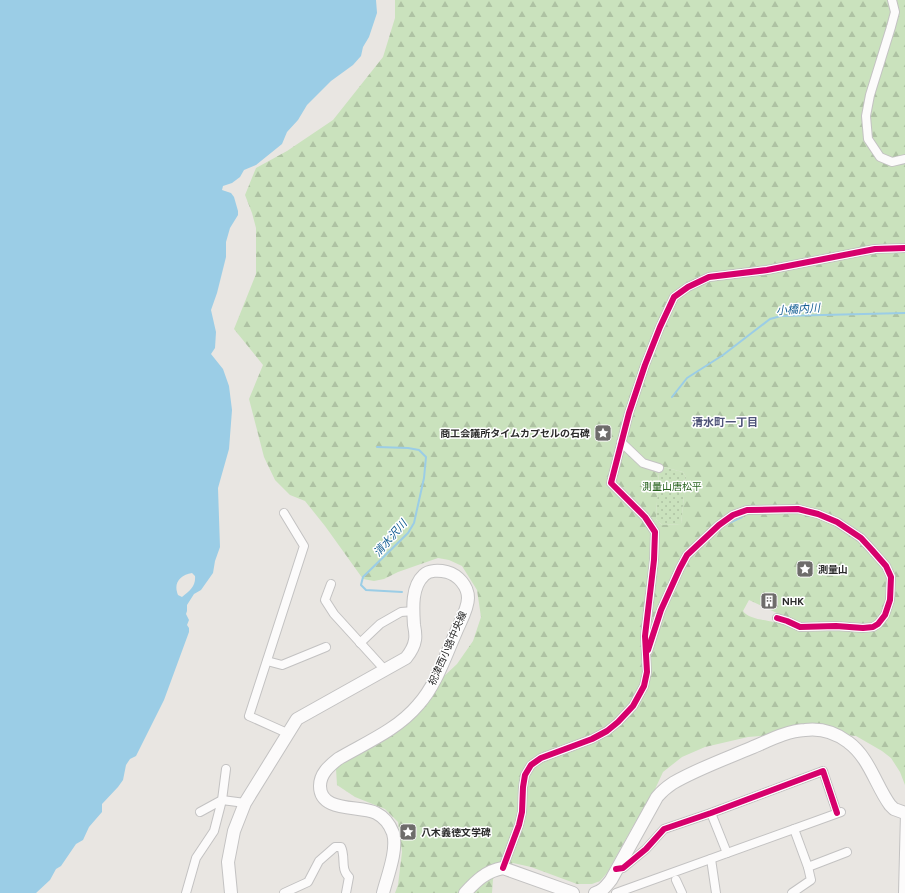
<svg xmlns="http://www.w3.org/2000/svg" width="905" height="893" font-family="Figtree,'Noto Sans JP',sans-serif">
	<style>
		.grass { fill: url(#grass-dots) }
		.forest { fill: url(#forest-firs); fill-rule: evenodd }
		.water { fill: #9bcde6; fill-rule: evenodd }
		.lines { fill: none; stroke-linecap: round; stroke-linejoin: round }
		.stream { stroke: #9bcde6; stroke-width: 2 }
		.minor-casing { stroke: #c3c2c2; stroke-width: 10 }
		.secondary-casing { stroke: #c3c2c2; stroke-width: 14 }
		.minor { stroke: #fcfbfb; stroke-width: 8 }
		.secondary { stroke: #fcfbfb; stroke-width: 12 }
		.cycleway-casing { stroke: #fff; stroke-width: 8 }
		.cycleway { stroke: #d6006c; stroke-width: 6 }
		.labels { text-anchor: middle; stroke-width: 3; stroke-linejoin: round; paint-order: stroke }
		.poi-label { font-size: 10px; font-weight: bold; fill: #2b2b2b; stroke: #fff; text-anchor: start }
		.park-label { font-size: 10px; fill: #296420; stroke: #fff }
		.street-label { font-size: 10px; fill: #2b2b2b; stroke: #fff }
		.water-label { font-size: 11px; font-style: italic; fill: #176094; stroke: #fff }
		.neighbourhood-label { font-size: 11px; font-weight: bold; fill: #4e5379; stroke: #fff }
	</style>
	<defs>
		<pattern id="grass-dots" width="8" height="8" patternUnits="userSpaceOnUse"><rect width="8" height="8" fill="#cae2bd"/><path d="M2 2h.1M6 6h.1" fill="none" stroke="#aec2a3" stroke-width="1.8" stroke-linecap="round"/></pattern>
		<pattern id="forest-firs" width="22" height="20" patternUnits="userSpaceOnUse"><rect width="22" height="20" fill="#cae2bd"/><path d="M5 1l3.5 6h-7zM16 11l3.5 6h-7z" fill="#aec2a3"/></pattern>
	</defs>
	<rect width="100%" height="100%" fill="#e9e6e2"/>
	<polygon class="grass" points="659,466 683,472 686,477 681,524 662,525 656,519"/>
	<path class="forest" d="M 395,0 L 905,0 L 905,785 L 900,772 L 891,758 L 882,751 L 856,736 L 826,733 L 795,733 L 748,737 L 705,747 L 682,757 L 663,772 L 650,800 L 633,826 L 607,873 L 600,881 L 592,884 L 577,884 L 531,867 L 513,863 L 502,868 L 493,879 L 492,893 L 395,893 L 398,885 L 402,852 L 398,822 L 385,809 L 355,797 L 337,785 L 336,769 L 352,749 L 408,710 L 457,664 L 473,641 L 481,617 L 477,590 L 462,566 L 449,560 L 438,558 L 398,572 L 384,579 L 374,581 L 363,579 L 325,526 L 305,501 L 290,495 L 275,480 L 264,457 L 249,399 L 263,365 L 234,329 L 256,274 L 256,228 L 252,213 L 245,195 L 256,168 L 287,151 L 333,120 L 383,57 L 395,18 ZM 659,466 L 683,472 L 686,477 L 681,524 L 662,525 L 656,519 ZM 749,600 L 779,614 L 774,622 C 765,620 748,619 743,611 Z"/>
	<path class="water" d="M 0,0 L 376,0 L 377,13 L 369,37 L 363,47 L 361,56 L 353,65 L 331,81 L 307,105 L 298,120 L 287,132 L 282,144 L 256,165 L 244,170 L 240,177 L 232,183 L 223,186 L 222,190 L 231,193 L 234,197 L 238,211 L 238,215 L 230,228 L 226,242 L 226,257 L 217,293 L 211,310 L 216,332 L 215,348 L 211,354 L 223,369 L 229,386 L 232,410 L 229,449 L 218,488 L 220,547 L 215,561 L 213,573 L 201,590 L 194,594 L 187,605 L 187,611 L 186,614 L 189,620 L 187,625 L 189,628 L 189,632 L 164,700 L 136,756 L 130,759 L 126,765 L 123,780 L 118,787 L 102,804 L 102,812 L 89,827 L 83,840 L 76,844 L 61,866 L 56,869 L 50,880 L 36,893 L 0,893 ZM 192,573 L 195,576 C 196,586 190,591 182,597 L 178,595 C 173,583 180,575 192,573 Z"/>
	<g class="lines">
		<g class="stream">
			<polyline points="672,397 687,378 723,355 770,319 781,316 905,313"/>
			<polyline points="377,447 408,448 419,450 426,457 424,478 414,523 408,533 363,577 361,585 366,590 402,592"/>
			<polyline points="729,523 742,517"/>
		</g>
		<g class="minor-casing">
			<g id="minor">
				<polyline points="892,0 895,12 891,27 870,95 866,116 868,139 880,157 892,162 905,159"/>
				<polyline points="621,442 643,463 659,468"/>
				<polyline points="284,513 304,546 249,716 287,733"/>
				<polyline points="331,584 325,600 334,614 385,670"/>
				<polyline points="360,643 380,624 401,612 414,611"/>
				<polyline points="648,651 661,610 680,568 687,555 719,525 733,515 747,510 798,509 818,514 837,522 861,538 872,550 886,566 891,577 890,600 885,615 878,624 873,627 863,628 836,626 800,627 787,621 777,618"/>
				<polyline points="267,661 282,665 326,647"/>
				<polyline points="200,812 222,800 226,769"/>
				<polyline points="711,813 727,853"/>
				<polyline points="711,859 716,893"/>
				<polyline points="808,867 847,852"/>
				<polyline points="503,868 519,825 522,812 523,787 525,775 531,765 541,758 592,739 607,731 618,722 633,706 644,686 647,672 645,636 654,560 655,532 645,517 611,483 629,413 645,365 660,327 674,297 688,287 709,277 767,270 875,249 905,248"/>
				<polyline points="616,869 623,868 646,849 664,829 711,813 823,771 837,813"/>
				<polyline points="676,880 682,893"/>
				<polyline points="186,893 196,858 214,831 222,800 245,803"/>
				<path d="M 284,893 L 308,882 L 319,861 L 335,847 L 341,847 C 346,857 340,869 349,877 L 346,893"/>
				<polyline points="616,893 841,812"/>
				<polyline points="792,893 811,880 808,867 794,829"/>
				<polyline points="903,893 905,813"/>
			</g>
		</g>
		<g class="secondary-casing">
			<g id="secondary">
				<path d="M 231,893 L 228,862 L 234,831 L 245,803 L 297,719 L 406,658 C 410,653 414,647 415,640 C 416,635 415,630 414,625 C 413,609 411,587 424,575 C 429,570 439,570 447,572 C 458,575 468,586 468,598 C 468,609 460,622 456,632 C 445,657 436,685 418,705 C 397,730 365,743 338,759 C 329,766 320,774 320,786 C 320,813 360,805 376,813 C 384,817 390,825 393,833 C 398,850 387,877 383,893"/>
				<path d="M 465,893 C 476,881 486,871 503,868 L 573,893"/>
				<path d="M 595,893 C 603,891 606,886 611,880 L 657,797 C 662,791 667,787 673,783 C 697,769 725,759 751,748 C 768,741 786,731 805,730 C 821,728 836,733 848,742 C 869,757 876,786 890,805 L 894,809 L 905,813"/>
			</g>
		</g>
		<use href="#minor" class="minor"/>
		<use href="#secondary" class="secondary"/>
		<g class="cycleway-casing">
			<g id="cycleway">
				<polyline points="648,650 661,610 680,568 687,555 719,525 733,515 747,510 798,509 818,514 837,522 861,538 872,550 886,566 891,577 890,600 885,615 878,624 873,627 863,628 836,626 800,627 787,621 777,618"/>
				<polyline points="503,868 519,825 522,812 523,787 525,775 531,765 541,758 592,739 607,731 618,722 633,706 644,686 647,672 645,636 654,560 655,532 645,517 611,483 629,413 645,365 660,327 674,297 688,287 709,277 767,270 875,249 905,248"/>
				<polyline points="616,869 623,868 646,849 664,829 711,813 823,771 837,813"/>
			</g>
		</g>
		<use href="#cycleway" class="cycleway"/>
	</g>
	<defs>
		<g id="sight-square" transform="scale(0.9)"><rect x="-9" y="-9" width="18" height="18" rx="4" fill="#6e6c6b" stroke="#fff"/><path d="M0-6L1.8-2.2L6-1.7L2.9 1.2L3.7 5.4L0 3.3L-3.7 5.4L-2.9 1.2L-6-1.7L-1.8-2.2Z" fill="#fff"/></g>
		<g id="building-square" transform="scale(0.9)"><rect x="-9" y="-9" width="18" height="18" rx="4" fill="#6e6c6b" stroke="#fff"/><path d="M-4-6H4V6H1V3H-1V6H-4ZM-2.5-4.3h1.7v1.8h-1.7ZM.8-4.3h1.7v1.8H.8ZM-2.5-1h1.7V.8h-1.7ZM.8-1h1.7V.8H.8Z" fill="#fff"/></g>
	</defs>
	<g fill-rule="evenodd">
		<use href="#sight-square" x="603" y="433"/>
		<use href="#sight-square" x="805" y="569"/>
		<use href="#building-square" x="769" y="601"/>
		<use href="#sight-square" x="408" y="832"/>
	</g>
	<g class="labels">
		<g class="poi-label">
			<text x="590" y="437" text-anchor="end">商工会議所タイムカプセルの石碑</text>
			<text x="818" y="573">測量山</text>
			<text x="782" y="605">NHK</text>
			<text x="421" y="836">八木義徳文学碑</text>
		</g>
		<g class="park-label">
			<text x="672" y="490">測量山唐松平</text>
		</g>
		<g class="street-label">
			<text transform="translate(447 648) rotate(-66)" y="4">祝津西小路中央線</text>
		</g>
		<g class="water-label">
			<text transform="translate(798 309) rotate(-4)" y="4">小橋内川</text>
			<text transform="translate(390 538) rotate(-49)" y="4">清水沢川</text>
		</g>
		<g class="neighbourhood-label">
			<text x="725" y="426">清水町一丁目</text>
		</g>
	</g>
</svg>
